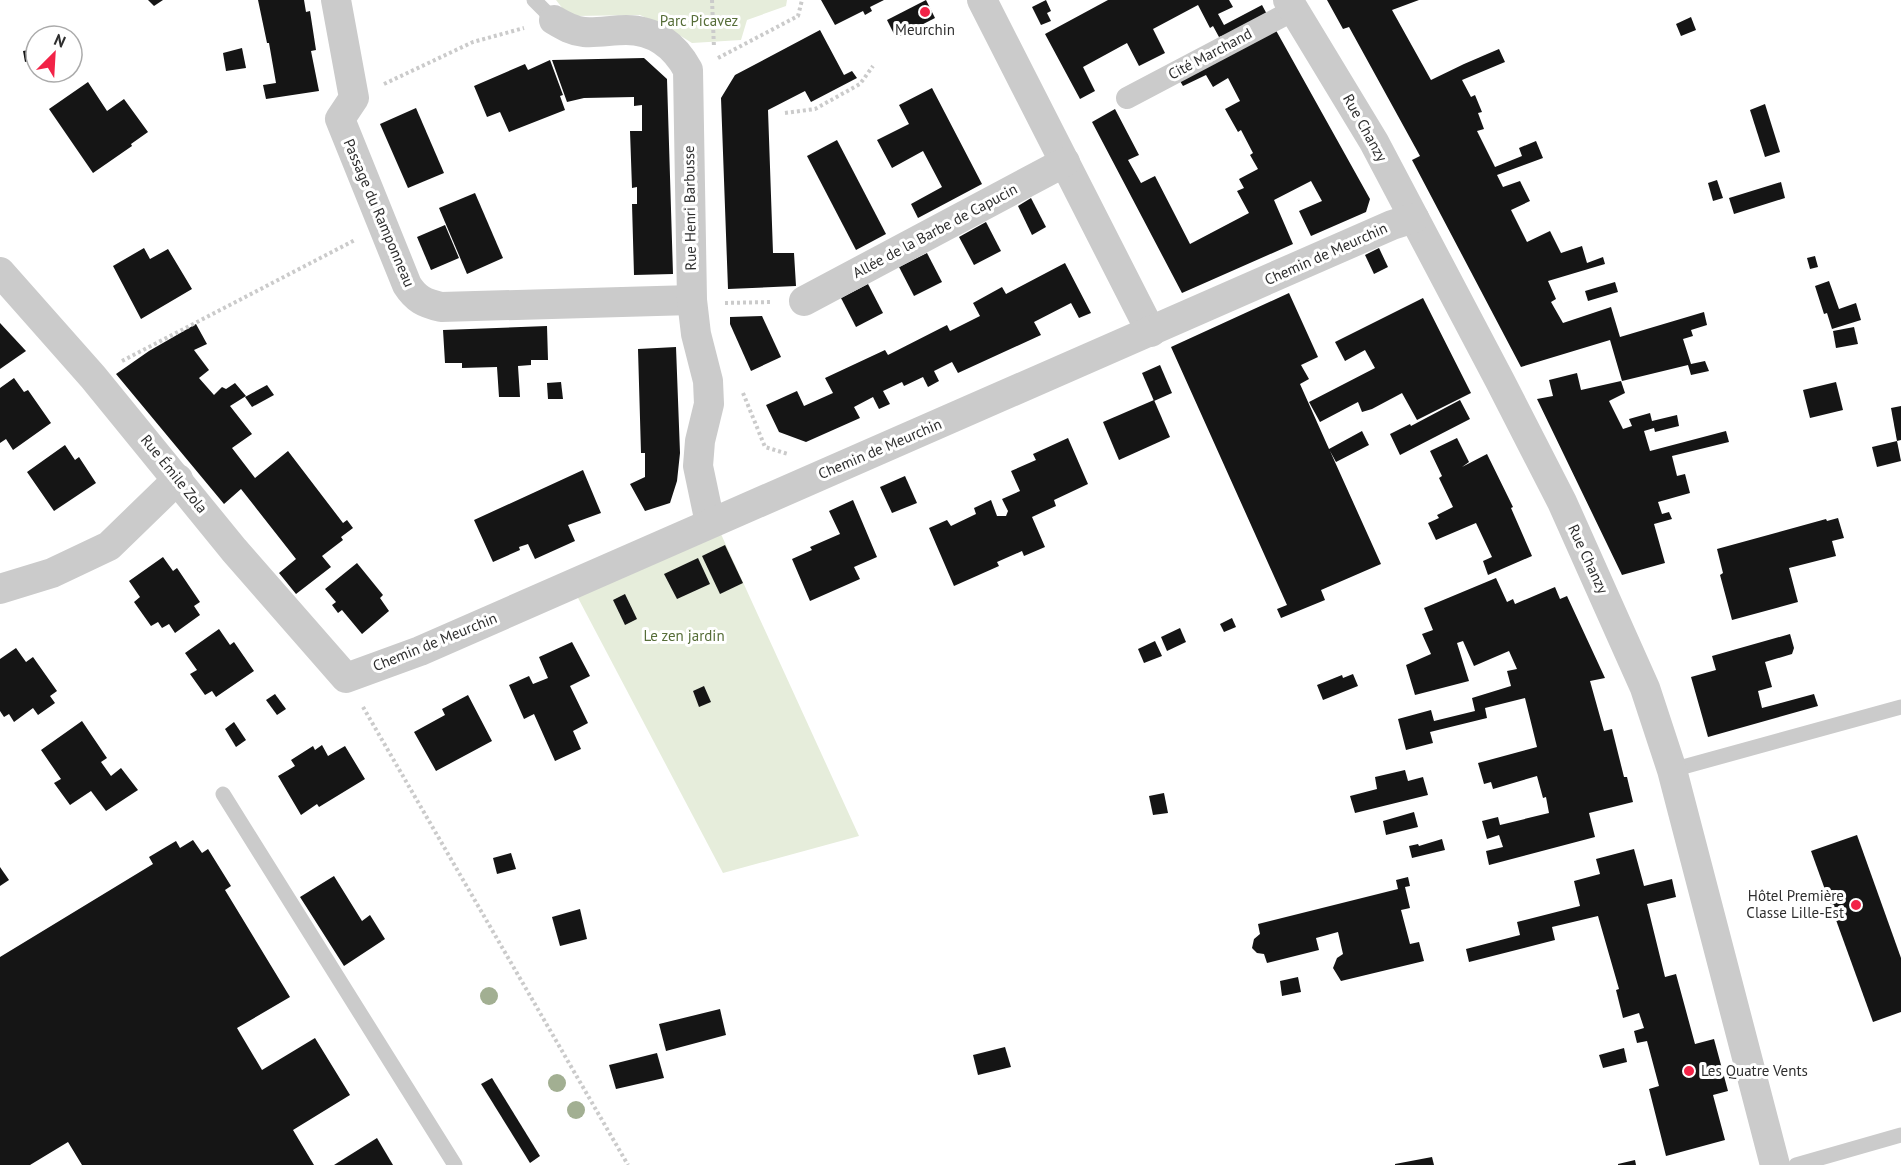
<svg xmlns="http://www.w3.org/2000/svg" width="1901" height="1165" font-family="'PT Sans',sans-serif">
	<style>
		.green { fill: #e6eddb }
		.building { fill: #151515 }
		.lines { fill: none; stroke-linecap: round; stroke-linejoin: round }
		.path { stroke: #cbcbcb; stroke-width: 4; stroke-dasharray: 3 3; stroke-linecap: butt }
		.service { stroke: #cbcbcb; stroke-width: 15 }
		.pedestrian { stroke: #cbcbcb; stroke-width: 22 }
		.minor { stroke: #cbcbcb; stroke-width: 30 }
		.tree { fill: #a2af92 }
		.poi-dot { fill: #f22347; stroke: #fff; stroke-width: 2 }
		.labels { text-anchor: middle; stroke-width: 6; stroke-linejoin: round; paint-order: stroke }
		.park-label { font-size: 15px; fill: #566d38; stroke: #fff }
		.poi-label { font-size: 15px; fill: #2e2e2e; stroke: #fff }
		.street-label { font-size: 15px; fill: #2e2e2e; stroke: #fff }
	</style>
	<rect width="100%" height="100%" fill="#fff"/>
	<g class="green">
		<polygon points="556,0 787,0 786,6 747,20 741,40 692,43 668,28 640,15 574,16 563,9"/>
		<polygon points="720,532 859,836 723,873 577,596"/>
	</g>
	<g class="building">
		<polygon points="148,0 163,0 154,6"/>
		<polygon points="258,0 304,0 306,12 310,11 316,50 311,51 319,91 266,99 263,85 276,83 269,43 267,43"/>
		<polygon points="821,0 884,0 870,7 872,11 865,15 863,11 835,25"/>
		<polygon points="926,0 935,18 896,38 887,20"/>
		<polygon points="1046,0 1051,11 1047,13 1051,21 1041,25 1032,7"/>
		<polygon points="1108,0 1229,0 1233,7 1218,14 1224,25 1262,5 1270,20 1219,37 1213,26 1210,28 1198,5 1153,29 1165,53 1139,66 1127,43 1083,67 1095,91 1080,99 1045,34"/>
		<polygon points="1327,0 1419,0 1392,10 1431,80 1464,64 1499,49 1505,62 1462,80 1471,97 1475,95 1482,112 1478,113 1484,129 1477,131 1495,167 1522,156 1519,148 1536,141 1543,158 1497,175 1503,187 1520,181 1530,201 1511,210 1527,242 1550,231 1561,253 1582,246 1587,263 1603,257 1605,264 1548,281 1556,299 1551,302 1563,323 1611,307 1620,337 1704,312 1707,325 1691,330 1693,336 1683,339 1691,364 1705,361 1709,371 1691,375 1688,365 1622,381 1610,340 1521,367 1412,160 1420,156 1349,27 1343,29"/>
		<polygon points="1691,17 1696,30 1681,36 1676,24"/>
		<polygon points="1273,25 1370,199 1366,212 1311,236 1299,211 1322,201 1311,181 1274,200 1293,244 1182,293 1092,122 1115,109 1139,155 1128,160 1141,183 1155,176 1190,244 1249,213 1237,191 1244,188 1239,179 1258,169 1250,155 1253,153 1241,130 1238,132 1225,109 1240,101 1228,78 1213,87 1206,75 1183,86 1177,76"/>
		<polygon points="820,30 844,75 852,71 857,78 811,102 805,91 768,110 773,253 794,253 796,286 728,289 721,98 735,75"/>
		<polygon points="242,48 246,68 226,71 223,53"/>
		<polygon points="34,49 35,59 25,62 23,51"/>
		<polygon points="644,58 667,79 673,274 634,275 632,204 637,204 637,187 632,188 630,131 642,131 642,105 634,106 634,97 584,98 567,102 552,60"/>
		<polygon points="550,60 563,95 560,96 565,110 509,132 500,112 487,117 474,86 525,64 528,70"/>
		<polygon points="88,82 107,111 124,99 148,132 131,144 132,146 93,173 49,109"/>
		<polygon points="932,88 982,184 918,218 911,204 942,187 923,151 892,168 877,140 909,124 899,105"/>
		<polygon points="1765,104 1780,152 1765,157 1750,110"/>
		<polygon points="416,108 444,173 408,188 380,124"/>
		<polygon points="837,140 886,234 856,250 807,156"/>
		<polygon points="1717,180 1723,198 1713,201 1708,183"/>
		<polygon points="1781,182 1785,198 1734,214 1729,198"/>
		<polygon points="475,193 503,258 467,274 439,208"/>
		<polygon points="1031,198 1046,227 1032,235 1018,206"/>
		<polygon points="986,222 1001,251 974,265 959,237"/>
		<polygon points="445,225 459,258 431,270 417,237"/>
		<polygon points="144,248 150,259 168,249 192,289 141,319 113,266"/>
		<polygon points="1379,248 1388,267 1374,274 1365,255"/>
		<polygon points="927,253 942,282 914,296 899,267"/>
		<polygon points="1815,256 1818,267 1810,269 1807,258"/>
		<polygon points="1065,263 1091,313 1079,318 1071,303 1034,322 1041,335 958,373 952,362 934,371 939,381 928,387 923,377 904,386 902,382 883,391 890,404 879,409 873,397 854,407 860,418 806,442 779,432 766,405 797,391 804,406 833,393 825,378 885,350 888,355 947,325 950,331 980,316 973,303 1002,287 1006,294"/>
		<polygon points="1829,281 1839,309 1856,303 1861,320 1832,329 1827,313 1824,314 1815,286"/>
		<polygon points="1615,282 1618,292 1588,301 1585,291"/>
		<polygon points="868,284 883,313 856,327 841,298"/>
		<polygon points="1289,293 1318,357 1301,365 1309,379 1300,384 1329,449 1362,431 1369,445 1336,462 1330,451 1381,564 1321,590 1325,600 1281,618 1277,609 1287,605 1171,347"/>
		<polygon points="1423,298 1471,393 1417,420 1402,393 1372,409 1362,412 1358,402 1320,422 1309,402 1375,368 1365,350 1345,361 1335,342"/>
		<polygon points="762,316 781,357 751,371 730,324 730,317"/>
		<polygon points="0,323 26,351 0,369"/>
		<polygon points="196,324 207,344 194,350 209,370 199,378 214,395 222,387 226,389 235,383 246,396 230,406 252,434 232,448 255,478 288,451 343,523 347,520 353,528 341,537 343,540 322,556 331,567 296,594 279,573 296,559 241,489 224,504 116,374 149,351"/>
		<polygon points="547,326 548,360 531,360 531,365 518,366 520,397 499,397 497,367 462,368 462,363 445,363 443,330"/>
		<polygon points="1854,327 1858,344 1836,348 1833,331"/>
		<polygon points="676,347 680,453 677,481 670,503 645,511 630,484 645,477 645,453 641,453 638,349"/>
		<polygon points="1160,365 1172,393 1154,401 1142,373"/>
		<polygon points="1577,373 1581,390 1621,381 1625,393 1609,401 1623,429 1632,426 1629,419 1650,413 1652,421 1677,415 1679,426 1655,432 1654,428 1644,431 1650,451 1726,431 1729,442 1672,456 1677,476 1685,474 1690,493 1658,502 1662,514 1669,512 1672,519 1654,524 1665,563 1622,575 1537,399 1553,396 1549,380"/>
		<polygon points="14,378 24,392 28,390 51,423 13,450 6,439 0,443 0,388"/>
		<polygon points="561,382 563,399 548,399 547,383"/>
		<polygon points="1836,382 1843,410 1810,418 1803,390"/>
		<polygon points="267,385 274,395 252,407 245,397"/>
		<polygon points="1154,400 1170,437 1119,460 1103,422"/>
		<polygon points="1460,400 1470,419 1400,455 1390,434 1410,424 1411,426"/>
		<polygon points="1901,406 1901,440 1897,441 1891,408"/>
		<polygon points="1068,438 1088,484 1054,500 1056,506 1032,517 1045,547 1024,556 1022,551 997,562 999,566 954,586 929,528 947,520 951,526 976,514 974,508 991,500 997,516 1006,516 1008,511 1002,499 1020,491 1011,471 1036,460 1033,454"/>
		<polygon points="1457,438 1469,462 1462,467 1487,454 1513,507 1511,508 1532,556 1488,575 1483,561 1492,557 1476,523 1436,540 1428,523 1439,518 1437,515 1453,507 1439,478 1442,476 1430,451"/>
		<polygon points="1897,441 1901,461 1877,467 1872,447"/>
		<polygon points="65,445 75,460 79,457 96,483 54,511 27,472"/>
		<polygon points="583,470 601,513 568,525 575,541 535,559 528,544 519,547 520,550 493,562 474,520"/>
		<polygon points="905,476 917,503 892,513 880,487"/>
		<polygon points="853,500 877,557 854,567 860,579 810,601 792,559 812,550 810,547 840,534 829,511"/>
		<polygon points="1838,518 1844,538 1832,541 1836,556 1789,568 1798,602 1732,620 1720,575 1723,573 1717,549 1826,519 1827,521"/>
		<polygon points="725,545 743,583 720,594 702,556"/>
		<polygon points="163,557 173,571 177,568 200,602 194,606 200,615 175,633 169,624 162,628 158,622 151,626 134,602 140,597 129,581"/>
		<polygon points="698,558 710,584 677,599 664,574"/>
		<polygon points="357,563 383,595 380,598 389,611 362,634 342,610 338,613 332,605 336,602 325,589"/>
		<polygon points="1496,578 1507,602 1513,599 1515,604 1555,587 1560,599 1567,596 1605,678 1590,681 1604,731 1612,729 1624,777 1627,777 1633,802 1589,813 1595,837 1489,865 1486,851 1503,847 1499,835 1487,839 1482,821 1498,817 1500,825 1549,813 1546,797 1543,798 1537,776 1493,789 1491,782 1484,784 1478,763 1537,747 1525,698 1485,708 1487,718 1430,732 1433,743 1406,750 1398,719 1431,710 1434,721 1475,711 1472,698 1511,686 1507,671 1517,669 1509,651 1474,666 1463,641 1457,643 1469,681 1415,695 1406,665 1431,654 1422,634 1433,630 1424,608"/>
		<polygon points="625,594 637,619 625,625 613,600"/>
		<polygon points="1232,618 1236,627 1224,632 1220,624"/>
		<polygon points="1180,628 1186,642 1167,651 1161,637"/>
		<polygon points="219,629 230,645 234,642 254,671 216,697 212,691 205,695 190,674 197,670 185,653"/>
		<polygon points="1790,634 1794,648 1792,654 1765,662 1772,687 1758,691 1762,708 1814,694 1818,706 1708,737 1691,677 1716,670 1712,656"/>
		<polygon points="1155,641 1162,656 1144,663 1138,649"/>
		<polygon points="572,642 590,676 570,686 588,723 573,731 581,749 555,761 534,714 524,719 509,685 529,676 533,684 548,678 539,657"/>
		<polygon points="16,648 26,662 33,657 57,691 50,696 55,703 38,715 33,708 14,722 9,714 4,717 0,711 0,659"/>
		<polygon points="1353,674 1358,686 1323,700 1317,685 1342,675 1343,678"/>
		<polygon points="704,686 711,702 699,707 693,691"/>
		<polygon points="275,694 286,709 277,715 266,700"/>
		<polygon points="468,695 492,741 436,771 414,732 445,715 442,709"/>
		<polygon points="82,721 107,758 101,762 111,776 121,768 138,790 106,811 91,791 70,805 54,783 61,779 41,750"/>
		<polygon points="234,722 246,740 236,747 225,729"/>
		<polygon points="322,745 328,756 345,746 365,779 319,807 317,804 301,815 278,776 295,766 291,760 313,746 315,750"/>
		<polygon points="1405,770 1408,781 1423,777 1428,795 1355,813 1350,796 1377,789 1375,777"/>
		<polygon points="1164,793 1168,813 1153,815 1149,796"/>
		<polygon points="1414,812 1418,827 1386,835 1383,821"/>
		<polygon points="1857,835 1901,958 1901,1012 1873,1022 1811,851"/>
		<polygon points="1442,839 1445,850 1412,858 1409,846 1418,844 1419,846"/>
		<polygon points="193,840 202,853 208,849 231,886 225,890 290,997 237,1028 262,1070 315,1038 350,1095 293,1130 314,1165 82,1165 68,1142 30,1165 0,1165 0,957 153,864 149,857 176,841 180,848"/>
		<polygon points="1634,849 1644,886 1672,879 1676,897 1647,904 1665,977 1676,974 1695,1044 1714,1039 1728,1091 1713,1095 1725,1140 1666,1156 1649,1089 1659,1086 1647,1041 1637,1043 1634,1031 1644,1028 1639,1013 1623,1018 1616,990 1619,989 1598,916 1552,927 1555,940 1469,962 1466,949 1520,935 1517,922 1580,906 1574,881 1600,874 1596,859"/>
		<polygon points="511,853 516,869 497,874 493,858"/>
		<polygon points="0,867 9,880 0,886"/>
		<polygon points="334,876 362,921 370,915 385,939 344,966 300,897"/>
		<polygon points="1408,877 1410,886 1405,887 1410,908 1401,910 1410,944 1419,942 1424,961 1341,981 1333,968 1337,958 1343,954 1338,932 1316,938 1319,950 1267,963 1264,954 1257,953 1252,948 1254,939 1260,934 1258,924 1398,889 1396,880"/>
		<polygon points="580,909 587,939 560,946 552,917"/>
		<polygon points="1298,977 1301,992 1282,996 1280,981"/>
		<polygon points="720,1009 726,1035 666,1051 659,1024"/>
		<polygon points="1005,1047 1011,1067 978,1075 973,1055"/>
		<polygon points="1624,1048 1627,1062 1603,1068 1599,1055"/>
		<polygon points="657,1053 664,1078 616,1089 609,1065"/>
		<polygon points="492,1078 540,1156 530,1163 481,1084"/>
		<polygon points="377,1138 393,1165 334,1165"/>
		<polygon points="1432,1157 1434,1165 1395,1165 1395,1164"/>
		<polygon points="1635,1160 1636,1165 1618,1165 1618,1164"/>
	</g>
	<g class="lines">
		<g class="path">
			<polyline points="712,0 714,48"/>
			<polyline points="718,58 798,16 802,0"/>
			<polyline points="384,84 473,42 524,28"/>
			<polyline points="785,113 815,109 860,84 873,66"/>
			<polyline points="725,303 772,302"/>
			<polyline points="122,361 355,240"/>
			<polyline points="743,393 765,447 788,454"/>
			<polyline points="363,707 628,1165"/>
		</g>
		<g class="service">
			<polyline points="534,0 554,20"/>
			<polyline points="1672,770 1901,707"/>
			<polyline points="223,794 455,1165"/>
			<polyline points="1796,1165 1901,1135"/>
		</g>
		<polyline class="pedestrian" points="1127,98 1294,10"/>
		<g class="minor">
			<path d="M 336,0 L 354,98 L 340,119 L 407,285 C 416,299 424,303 441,307 L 692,300"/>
			<polyline points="982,0 1151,332"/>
			<polyline points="1288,0 1374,142 1500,381 1562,502 1645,688 1672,770 1775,1165"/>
			<path d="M 554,20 C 564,26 573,31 584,32 C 598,33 612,30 626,30 C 655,30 675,46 688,70 L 692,300 L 696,334 L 708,381 L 709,404 L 700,441 L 698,466 L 710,523"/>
			<polyline points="0,272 93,377 234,550 346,678 420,651 1392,225 1414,218"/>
			<polyline points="804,301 1065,162"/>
			<polyline points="0,589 52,573 109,546 178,479"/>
		</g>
	</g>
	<g class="tree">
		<circle cx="489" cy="996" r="9"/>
		<circle cx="557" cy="1083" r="9"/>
		<circle cx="576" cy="1110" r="9"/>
	</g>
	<g class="poi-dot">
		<circle cx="925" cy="12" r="6"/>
		<circle cx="1856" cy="905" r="6"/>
		<circle cx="1689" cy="1071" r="6"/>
	</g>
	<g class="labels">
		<g class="park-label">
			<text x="699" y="26">Parc Picavez</text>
			<text x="684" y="641">Le zen jardin</text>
		</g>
		<g class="poi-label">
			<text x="925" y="35">Meurchin</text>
			<text x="1844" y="901" text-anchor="end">Hôtel Première<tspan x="1844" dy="17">Classe Lille-Est</tspan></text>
			<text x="1701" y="1076" text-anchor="start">Les Quatre Vents</text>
		</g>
		<g class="street-label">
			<text transform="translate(1210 54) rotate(-28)" y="5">Cité Marchand</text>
			<text transform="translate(1365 128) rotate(61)" y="5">Rue Chanzy</text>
			<text transform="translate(690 208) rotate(-91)" y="5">Rue Henri Barbusse</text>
			<text transform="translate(379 213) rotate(67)" y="5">Passage du Ramponneau</text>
			<text transform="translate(935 231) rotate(-28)" y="5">Allée de la Barbe de Capucin</text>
			<text transform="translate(1326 254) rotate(-24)" y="5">Chemin de Meurchin</text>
			<text transform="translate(880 449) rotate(-23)" y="5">Chemin de Meurchin</text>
			<text transform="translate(174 474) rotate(51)" y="5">Rue Émile Zola</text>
			<text transform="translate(1588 559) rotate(65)" y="5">Rue Chanzy</text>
			<text transform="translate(435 642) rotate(-22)" y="5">Chemin de Meurchin</text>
		</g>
	</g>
	<g transform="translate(54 54) rotate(24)"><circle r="28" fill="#ffffff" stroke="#ababab" stroke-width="1.5"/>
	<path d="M0-4.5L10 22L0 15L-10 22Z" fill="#f22347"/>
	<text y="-9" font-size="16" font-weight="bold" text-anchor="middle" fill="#2e2e2e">N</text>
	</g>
</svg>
